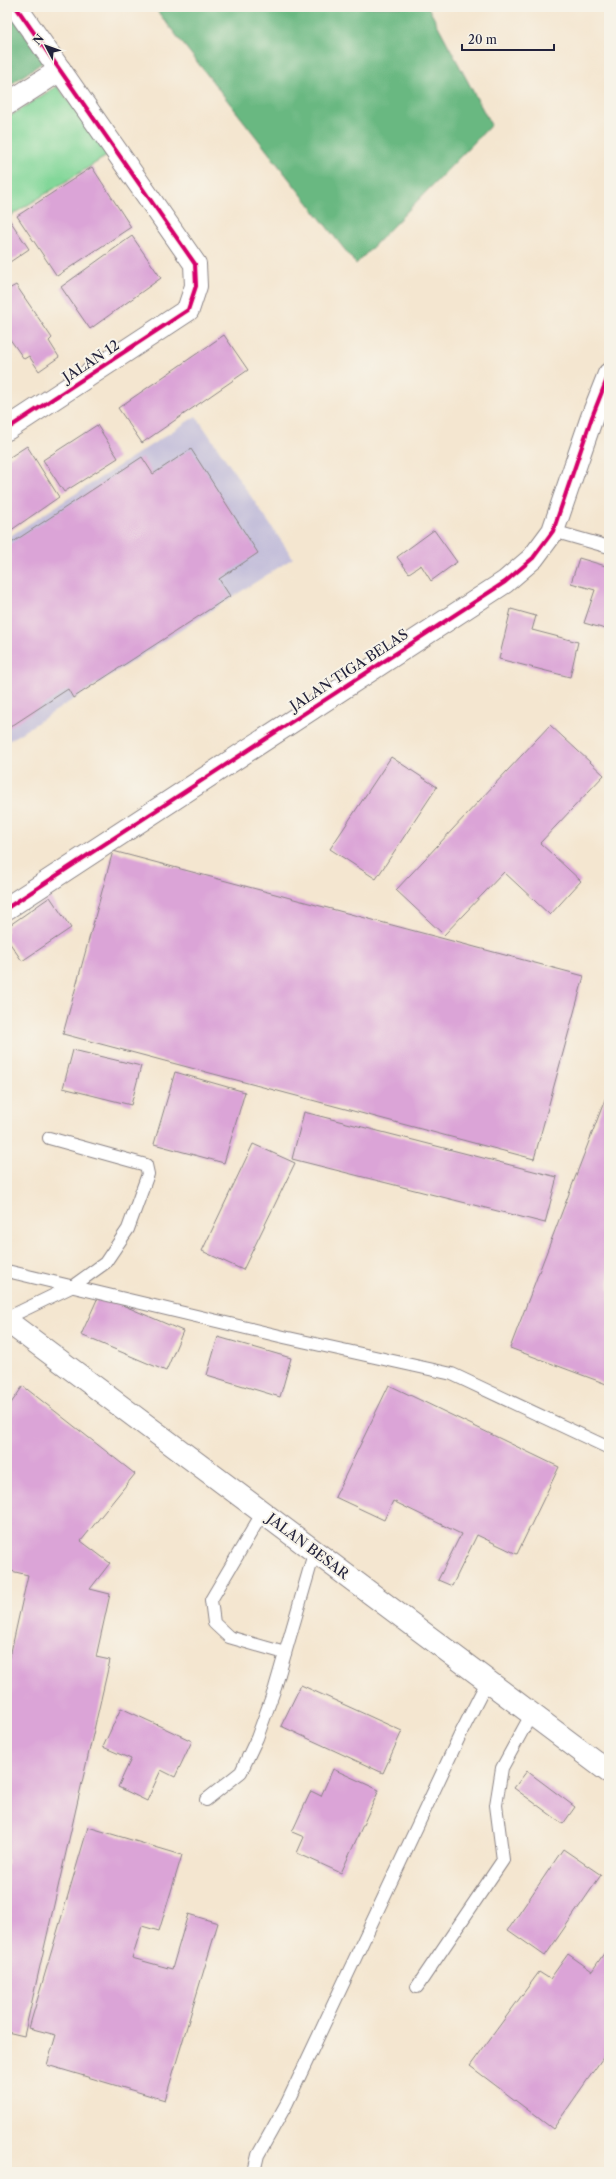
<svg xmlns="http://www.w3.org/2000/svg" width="616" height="2179" font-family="'Libre Caslon Text',serif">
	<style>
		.industrial { fill: #c5c0da }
		.green { fill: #82d799; stroke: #527c6a }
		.forest { fill: #69b881; stroke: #466d5e }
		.building { fill: #dba4d7 }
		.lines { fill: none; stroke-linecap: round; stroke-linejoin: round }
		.service-casing { stroke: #8b8486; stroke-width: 14 }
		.minor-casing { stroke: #8b8486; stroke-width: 24 }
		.secondary-casing { stroke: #8b8486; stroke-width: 24 }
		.service { stroke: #fff; stroke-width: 12 }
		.minor { stroke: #fff; stroke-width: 22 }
		.secondary { stroke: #fff; stroke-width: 22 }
		.cycleway-casing { stroke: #f7f3e8; stroke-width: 6 }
		.cycleway { stroke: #d6006c; stroke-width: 4 }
		.labels { text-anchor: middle; stroke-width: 4; stroke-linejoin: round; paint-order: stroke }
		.street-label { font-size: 14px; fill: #22223b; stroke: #f7f3e8 }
	</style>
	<rect width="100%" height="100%" fill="#f7f3e8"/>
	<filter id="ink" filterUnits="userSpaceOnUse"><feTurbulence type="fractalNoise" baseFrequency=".025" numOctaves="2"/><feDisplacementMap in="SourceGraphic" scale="8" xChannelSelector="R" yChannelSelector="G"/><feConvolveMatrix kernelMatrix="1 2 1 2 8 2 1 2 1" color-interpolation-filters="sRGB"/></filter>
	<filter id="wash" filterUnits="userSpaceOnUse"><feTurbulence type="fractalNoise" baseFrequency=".012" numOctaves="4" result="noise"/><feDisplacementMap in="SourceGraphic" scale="16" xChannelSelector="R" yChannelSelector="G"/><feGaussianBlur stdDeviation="0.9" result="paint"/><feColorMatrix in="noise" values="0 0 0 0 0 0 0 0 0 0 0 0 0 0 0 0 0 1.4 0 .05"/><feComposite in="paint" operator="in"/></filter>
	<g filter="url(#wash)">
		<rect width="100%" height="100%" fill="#f4e6d0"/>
		<polygon class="industrial" points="196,416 293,558 7,742 7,538"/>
		<polygon class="green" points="57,86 110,154 10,216 7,211 7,118"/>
		<g class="forest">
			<polygon points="7,7 43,62 7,87"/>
			<polygon points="154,7 428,7 491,125 356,264"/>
		</g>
		<g id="blocks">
			<g class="building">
				<polygon points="92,167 131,227 57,276 17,216"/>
				<polygon points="7,216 29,249 7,264"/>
				<polygon points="132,236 161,278 90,329 61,287"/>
				<polygon points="16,285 52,338 49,341 59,357 39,371 29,356 24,359 7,335 7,290"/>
				<polygon points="224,335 248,370 142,443 118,408"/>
				<polygon points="97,425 118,458 64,492 43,460"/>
				<polygon points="27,446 59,497 7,533 7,459"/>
				<polygon points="191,449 258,553 219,579 230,596 73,698 68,689 7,729 7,546 142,457 153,474"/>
				<polygon points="434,530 457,562 431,581 421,565 409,573 397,557"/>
				<polygon points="579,558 609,567 609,630 584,623 595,590 571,583"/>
				<polygon points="511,609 536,616 532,630 578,642 570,677 499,659"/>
				<polygon points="550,725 604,775 540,843 581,881 550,915 504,872 444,935 396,890"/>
				<polygon points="391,757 437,787 376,879 330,849"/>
				<polygon points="113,851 584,976 534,1159 63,1034"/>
				<polygon points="50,897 71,928 22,961 7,939 7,927"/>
				<polygon points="73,1050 141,1066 131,1105 63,1088"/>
				<polygon points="175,1072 245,1092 224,1163 154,1144"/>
				<polygon points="609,1089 609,1385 510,1348"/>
				<polygon points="304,1112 557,1177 545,1223 292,1159"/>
				<polygon points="253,1144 295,1163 243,1270 202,1251"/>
				<polygon points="99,1295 183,1331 166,1371 81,1335"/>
				<polygon points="218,1337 291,1358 280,1397 207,1375"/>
				<polygon points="389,1385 559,1467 517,1554 477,1535 452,1586 438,1580 461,1534 393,1501 384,1520 335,1497"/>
				<polygon points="23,1386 135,1474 81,1541 110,1563 90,1589 110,1594 96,1657 110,1660 24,2036 7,2032 7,1670 28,1575 7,1570 7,1521 9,1511 7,1509 7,1409"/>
				<polygon points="301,1685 402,1731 383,1773 281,1726"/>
				<polygon points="121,1708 192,1741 175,1777 161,1770 147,1801 118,1787 131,1759 103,1747"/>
				<polygon points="333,1769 379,1790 341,1873 297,1853 304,1837 292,1832 311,1791 321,1796"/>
				<polygon points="527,1771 575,1807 563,1824 514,1788"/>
				<polygon points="88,1827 182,1855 159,1931 142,1926 132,1958 172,1969 188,1914 218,1923 165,2100 47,2065 56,2035 29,2028"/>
				<polygon points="563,1849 601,1875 545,1956 508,1930"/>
				<polygon points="609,1946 609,2049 553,2129 470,2066 539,1972 550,1979 568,1954 592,1971"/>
			</g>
		</g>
	</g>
	<g filter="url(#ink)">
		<use href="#blocks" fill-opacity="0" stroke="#8b8486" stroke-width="1"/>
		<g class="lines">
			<g class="service-casing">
				<g id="service">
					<polyline points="553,531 609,547"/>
					<polyline points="7,1271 284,1337 452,1374 609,1448"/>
					<polyline points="7,1318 73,1286 105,1263 128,1229 148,1174 146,1165 49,1138"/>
					<polyline points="263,1512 211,1600 214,1623 229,1637 285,1653"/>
					<polyline points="206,1800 241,1772 257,1738 275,1688 315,1550"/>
					<polyline points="417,1987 503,1860 496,1805 502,1768 532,1713"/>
					<polyline points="254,2172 258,2155 287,2103 461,1733 488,1680"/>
				</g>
			</g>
			<g class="minor-casing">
				<g id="minor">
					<polyline points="7,104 60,70"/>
					<polyline points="7,429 188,310 196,286 195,264 16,7"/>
					<polyline points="7,908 505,582 533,558 553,531 592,417 609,374"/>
				</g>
			</g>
			<g class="secondary-casing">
				<polyline id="secondary" points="7,1321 609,1772"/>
			</g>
			<use href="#service" class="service"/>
			<use href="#minor" class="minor"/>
			<use href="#secondary" class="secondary"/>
			<g class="cycleway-casing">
				<g id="cycleway">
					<polyline points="7,429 188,310 196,286 195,264 16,7"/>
					<polyline points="7,908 505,582 533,558 553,531 592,417 609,374"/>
				</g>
			</g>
			<use href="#cycleway" class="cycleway"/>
		</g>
	</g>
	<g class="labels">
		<g class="street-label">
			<text transform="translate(91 361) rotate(-33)" y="5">JALAN 12</text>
			<text transform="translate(349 670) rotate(-33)" y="5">JALAN TIGA BELAS</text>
			<text transform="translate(308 1546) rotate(37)" y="5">JALAN BESAR</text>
		</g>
	</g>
	<rect width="616" height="2179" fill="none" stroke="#f7f3e8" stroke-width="24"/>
	<g transform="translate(46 46) rotate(311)" stroke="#f7f3e8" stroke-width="3" paint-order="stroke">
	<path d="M0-3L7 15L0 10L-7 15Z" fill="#22223b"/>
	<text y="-6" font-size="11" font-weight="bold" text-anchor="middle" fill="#22223b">N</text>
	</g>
	<path d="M462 44v6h92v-6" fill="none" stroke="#22223b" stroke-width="2"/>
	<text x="468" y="44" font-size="12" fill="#22223b" stroke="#f7f3e8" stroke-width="3" paint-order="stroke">20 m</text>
</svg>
